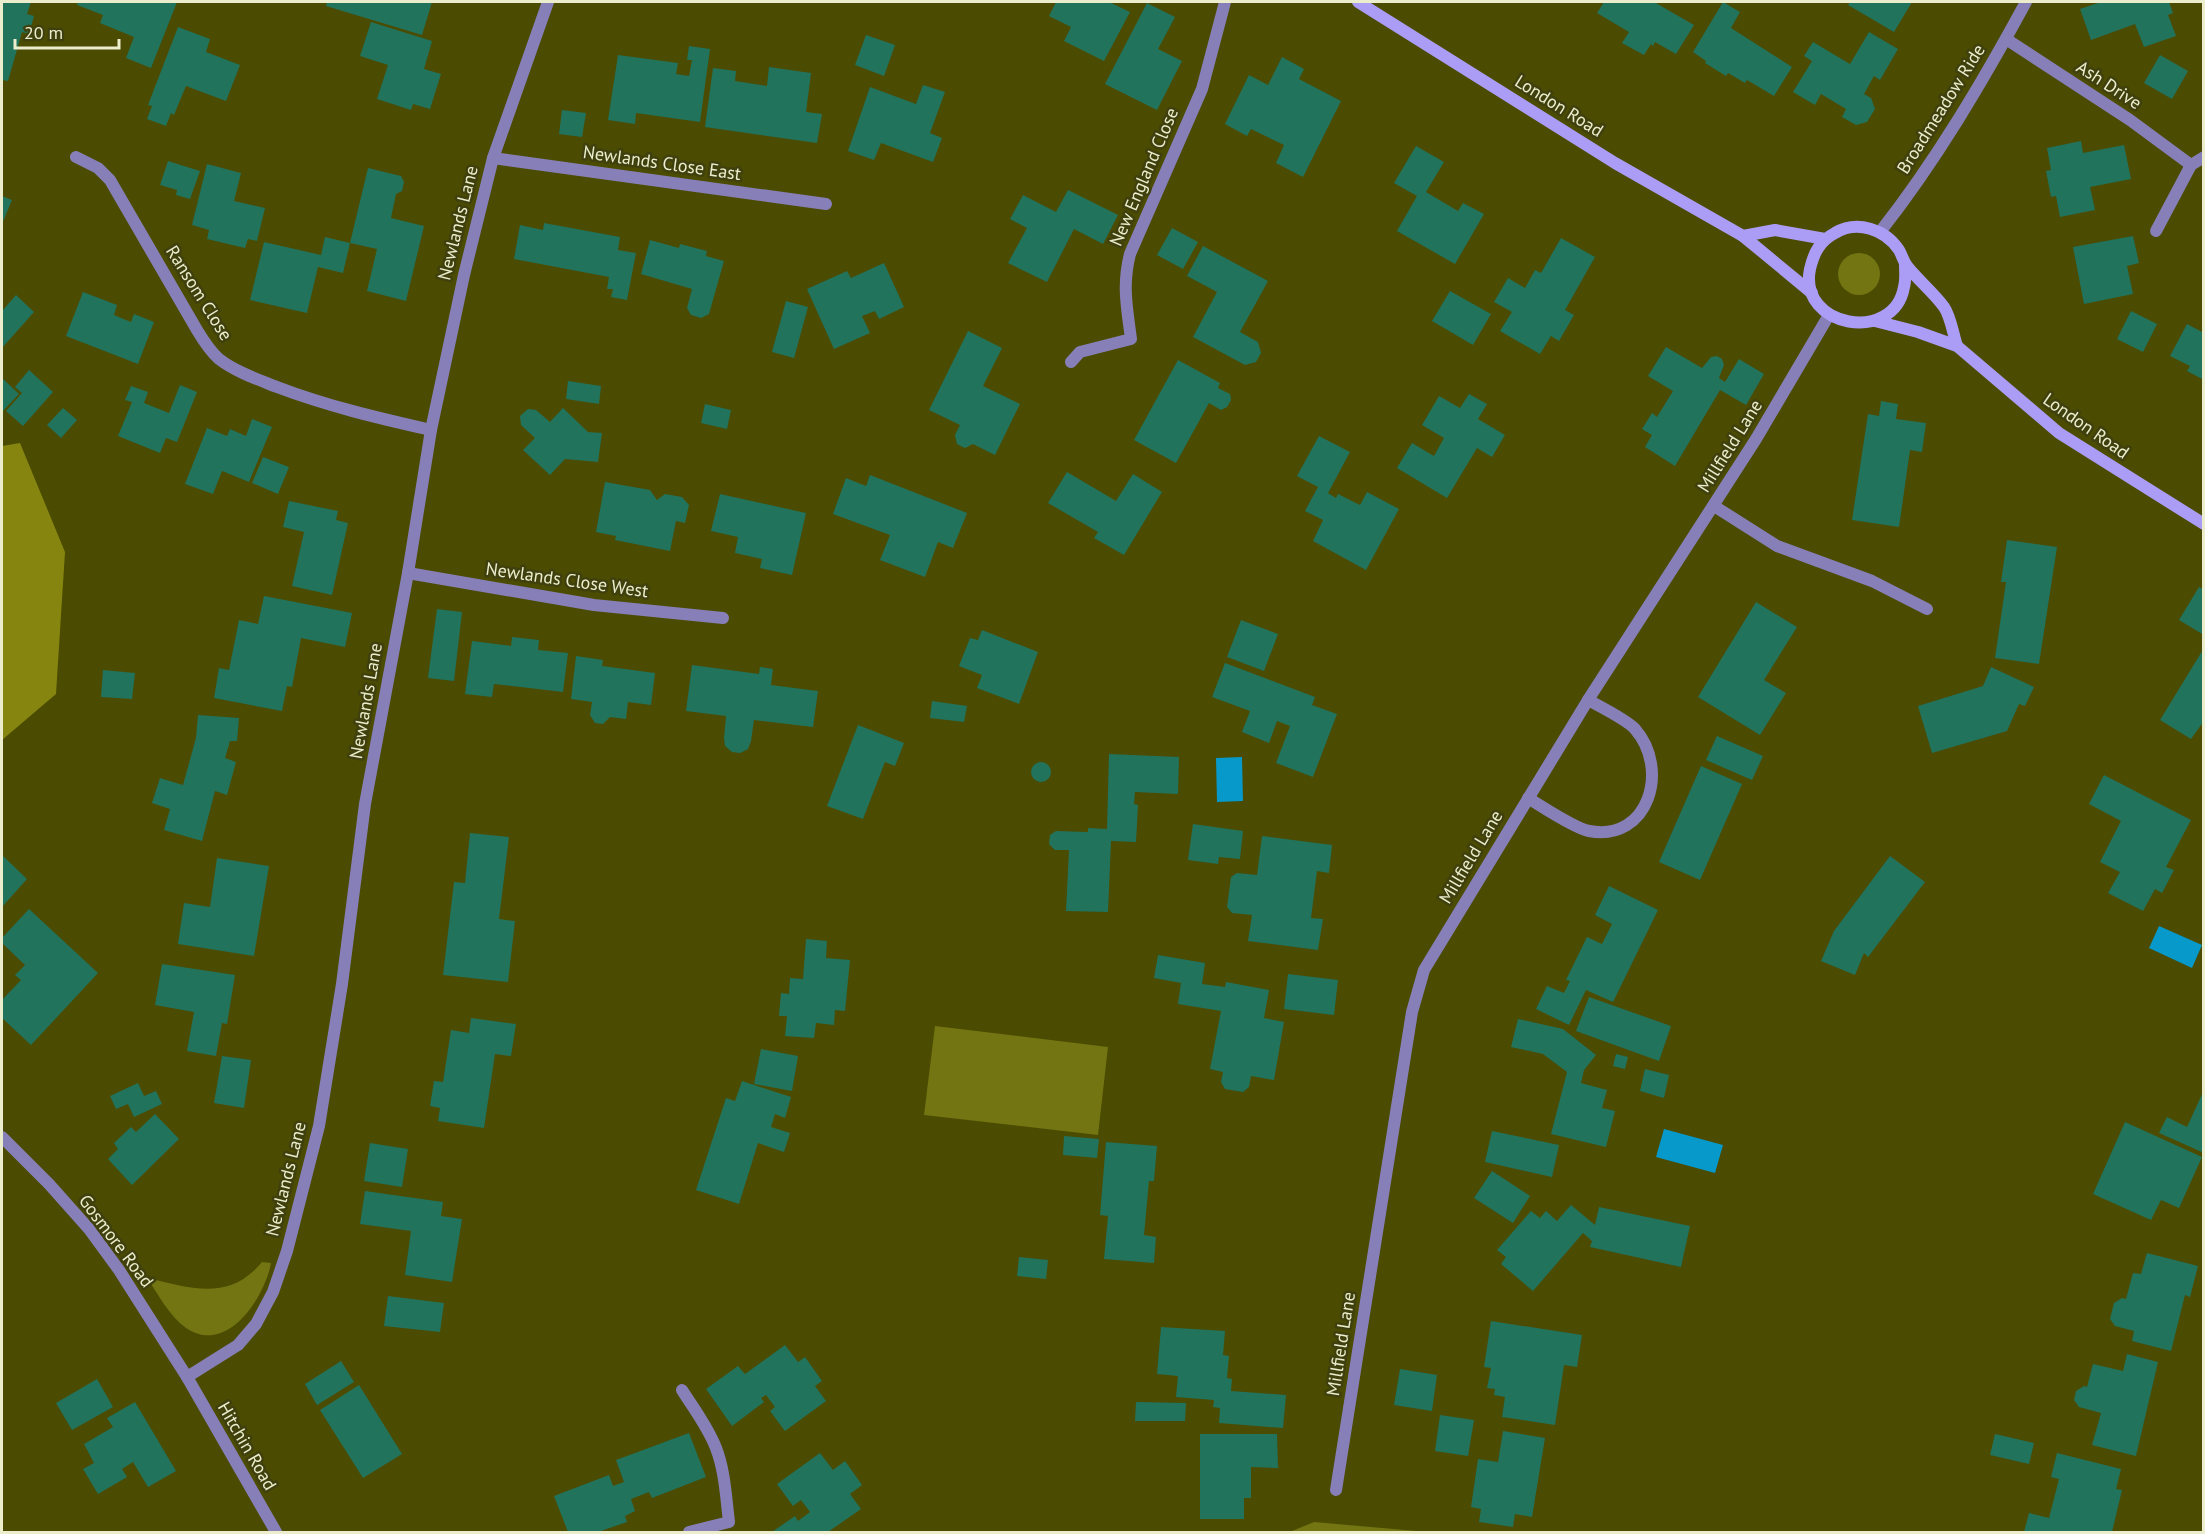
<svg xmlns="http://www.w3.org/2000/svg" width="2205" height="1534" font-family="'PT Sans',sans-serif">
	<style>
		.green { fill: #737412 }
		.forest { fill: #85850f }
		.water { fill: #0799ca }
		.building { fill: #22735c }
		.lines { fill: none; stroke-linecap: round; stroke-linejoin: round }
		.service { stroke: #877fb8; stroke-width: 12 }
		.minor { stroke: #877fb8; stroke-width: 12 }
		.tertiary { stroke: #877fb8; stroke-width: 12 }
		.secondary { stroke: #ab9df6; stroke-width: 12 }
		.labels { text-anchor: middle; stroke-width: 5; stroke-linejoin: round; paint-order: stroke }
		.street-label { font-size: 18px; fill: #ebedcc; stroke: #3f400e }
	</style>
	<rect width="100%" height="100%" fill="#4b4b02"/>
	<g class="green">
		<circle cx="1859" cy="274" r="21"/>
		<polygon points="935,1026 1108,1047 1098,1135 924,1115"/>
		<path d="M 262,1262 L 271,1263 C 265,1297 227,1356 186,1328 C 170,1317 158,1294 147,1278 C 191,1288 229,1302 262,1262 Z"/>
		<polygon points="1314,1522 1428,1532 1256,1532 1292,1531"/>
	</g>
	<polygon class="forest" points="20,443 65,552 56,694 2,740 2,446"/>
	<g class="water">
		<polygon points="1242,757 1243,801 1217,802 1216,758"/>
		<polygon points="2159,926 2202,945 2192,968 2149,948"/>
		<polygon points="1664,1129 1723,1145 1715,1173 1656,1157"/>
	</g>
	<g class="building">
		<polygon points="2,2 31,2 27,14 34,16 29,34 22,32 8,81 2,80"/>
		<polygon points="78,2 177,2 151,68 126,58 134,37 100,23 103,15 77,5"/>
		<polygon points="327,2 432,2 422,35 326,6"/>
		<polygon points="1056,2 1109,2 1130,12 1104,61 1064,41 1071,27 1049,16"/>
		<polygon points="1604,2 1654,2 1694,25 1676,54 1655,42 1653,46 1651,44 1644,55 1622,43 1629,32 1597,13"/>
		<polygon points="1723,2 1740,12 1731,28 1792,67 1774,96 1747,80 1745,83 1728,73 1726,76 1705,63 1706,61 1693,52"/>
		<polygon points="1850,2 1912,2 1894,32 1848,5"/>
		<polygon points="2101,2 2169,2 2173,13 2168,15 2176,36 2144,47 2135,24 2091,40 2080,9"/>
		<polygon points="1147,3 1175,17 1158,49 1182,61 1157,110 1105,84"/>
		<polygon points="371,22 432,41 424,69 441,74 430,109 413,104 411,110 377,99 388,65 360,56"/>
		<polygon points="178,27 210,39 206,52 240,65 226,101 186,86 174,115 171,113 166,126 147,119 152,106 148,105"/>
		<polygon points="1869,32 1898,49 1880,80 1874,76 1864,94 1871,98 1875,109 1867,122 1856,125 1842,117 1846,109 1821,94 1815,105 1793,92 1812,61 1804,56 1813,42 1850,64"/>
		<polygon points="866,35 895,45 884,76 855,65"/>
		<polygon points="689,46 710,49 700,122 636,113 635,124 608,120 618,55 678,63 676,74 689,76 692,60 687,60"/>
		<polygon points="2160,55 2188,71 2172,99 2144,83"/>
		<polygon points="1282,57 1304,69 1299,79 1341,101 1303,177 1276,163 1284,145 1251,129 1247,136 1225,124 1249,75 1268,85"/>
		<polygon points="769,67 811,73 806,112 822,114 817,143 705,127 713,68 736,71 735,81 767,86"/>
		<polygon points="923,85 945,92 930,133 942,138 933,162 881,143 874,160 848,151 870,87 916,104"/>
		<polygon points="562,110 586,113 582,137 559,134"/>
		<polygon points="2081,141 2083,153 2124,145 2131,179 2090,187 2095,210 2060,217 2056,196 2051,197 2046,171 2051,170 2047,148"/>
		<polygon points="1416,146 1444,162 1426,192 1458,211 1463,203 1484,214 1455,264 1397,231 1417,196 1394,183"/>
		<polygon points="168,161 200,171 190,199 176,195 177,190 160,185"/>
		<polygon points="207,164 241,173 234,201 265,208 257,241 248,239 245,248 207,239 209,230 192,225"/>
		<polygon points="368,168 401,176 404,182 402,191 396,194 391,218 424,226 406,301 367,291 377,249 350,243"/>
		<polygon points="1068,190 1118,215 1103,244 1074,229 1047,282 1008,263 1027,228 1010,219 1023,195 1056,212"/>
		<polygon points="2,196 12,200 2,224"/>
		<polygon points="544,223 620,237 618,250 636,253 627,300 611,297 613,289 607,289 609,277 514,259 520,225 543,230"/>
		<polygon points="1172,228 1198,242 1183,269 1157,255"/>
		<polygon points="2133,236 2139,263 2127,266 2133,294 2084,304 2073,247"/>
		<polygon points="325,237 350,243 343,273 318,267 307,313 250,300 264,242 321,255"/>
		<polygon points="1561,238 1595,257 1565,310 1574,315 1559,341 1551,336 1540,354 1500,331 1512,312 1494,302 1508,278 1525,288 1535,270 1541,273"/>
		<polygon points="650,240 679,248 680,244 707,251 706,256 724,261 709,314 701,318 691,315 687,308 692,289 641,274"/>
		<polygon points="1203,246 1268,281 1240,332 1258,342 1261,353 1256,362 1245,365 1193,337 1217,292 1187,276"/>
		<polygon points="884,263 904,307 879,319 875,311 862,316 870,333 834,349 807,289 847,271 851,278"/>
		<polygon points="1450,291 1491,314 1473,345 1432,321"/>
		<polygon points="83,292 117,305 114,315 131,322 134,314 154,322 138,364 66,336"/>
		<polygon points="16,295 34,312 2,348 2,311"/>
		<polygon points="786,301 808,307 794,358 772,352"/>
		<polygon points="2131,311 2157,324 2143,352 2117,339"/>
		<polygon points="2187,324 2204,333 2204,380 2187,371 2190,366 2170,356"/>
		<polygon points="968,331 1002,348 983,386 1020,404 995,455 973,444 965,448 957,444 955,435 960,425 929,410"/>
		<polygon points="1666,347 1702,368 1711,357 1717,356 1722,359 1724,365 1719,378 1725,382 1739,359 1764,374 1746,405 1720,390 1675,466 1645,447 1652,435 1642,429 1652,413 1657,417 1673,391 1648,376"/>
		<polygon points="1178,360 1220,383 1218,388 1230,394 1231,400 1227,407 1221,410 1209,403 1176,463 1134,440"/>
		<polygon points="29,370 53,392 23,426 6,411 22,393 15,387"/>
		<polygon points="2,378 19,394 2,412"/>
		<polygon points="568,381 601,386 599,404 566,399"/>
		<polygon points="180,385 197,392 177,442 166,438 160,453 118,436 132,402 125,400 131,386 148,392 144,403 169,413"/>
		<polygon points="1469,394 1487,404 1478,419 1505,435 1492,457 1477,448 1447,498 1397,468 1412,443 1434,456 1444,438 1422,425 1439,396 1460,408"/>
		<polygon points="1881,401 1898,404 1896,419 1926,423 1922,452 1910,450 1899,527 1852,520 1868,414 1879,416"/>
		<polygon points="705,404 731,410 727,429 701,423"/>
		<polygon points="63,408 77,420 61,438 47,425"/>
		<polygon points="563,408 588,432 602,433 598,462 565,459 550,475 523,450 535,438 521,425 520,416 528,409 536,410 550,422"/>
		<polygon points="252,419 272,427 249,482 222,471 213,494 185,484 207,428 227,436 230,429 246,436"/>
		<polygon points="1319,436 1350,452 1328,493 1336,498 1338,494 1360,505 1367,492 1399,509 1366,570 1313,541 1323,520 1305,511 1318,487 1297,476"/>
		<polygon points="263,457 289,467 278,494 252,483"/>
		<polygon points="1067,472 1116,501 1133,474 1162,492 1124,555 1094,538 1098,532 1048,503"/>
		<polygon points="870,475 967,513 953,548 938,542 925,577 880,560 890,535 833,514 846,478 866,486"/>
		<polygon points="605,482 650,490 657,500 665,494 682,497 689,505 685,523 676,521 670,551 615,540 616,536 596,532"/>
		<polygon points="720,494 806,513 792,575 760,568 762,559 735,553 738,537 711,531"/>
		<polygon points="289,501 338,511 336,520 348,523 332,595 292,586 304,532 283,527"/>
		<polygon points="2007,540 2057,547 2039,664 1995,658 2006,582 2001,582"/>
		<polygon points="2199,587 2204,590 2204,635 2179,620"/>
		<polygon points="264,596 352,613 345,647 301,638 292,687 287,686 282,711 214,698 219,668 229,670 239,620 258,624"/>
		<polygon points="1756,602 1797,627 1764,680 1786,693 1760,735 1698,697"/>
		<polygon points="437,609 462,612 454,681 428,678"/>
		<polygon points="1241,620 1278,634 1264,671 1227,657"/>
		<polygon points="982,630 1038,652 1019,704 977,688 982,675 959,666 970,638 978,640"/>
		<polygon points="512,637 539,640 538,650 568,653 563,692 494,684 492,697 465,694 472,641 511,646"/>
		<polygon points="2204,648 2204,721 2191,739 2160,720"/>
		<polygon points="576,656 603,660 602,666 655,673 651,705 628,702 626,719 610,717 603,724 595,723 590,715 592,702 571,699"/>
		<polygon points="1225,663 1315,697 1312,705 1337,714 1313,777 1276,763 1290,726 1277,721 1269,743 1242,732 1250,711 1212,697"/>
		<polygon points="692,665 759,674 760,667 773,669 771,685 818,691 813,727 754,720 751,741 748,749 740,753 732,752 725,746 724,738 726,716 686,711"/>
		<polygon points="1991,667 2034,687 2025,706 2019,704 2007,731 1932,753 1918,706 1983,686"/>
		<polygon points="103,670 135,673 132,699 101,697"/>
		<polygon points="932,701 967,706 964,722 930,718"/>
		<polygon points="198,715 239,718 237,741 230,741 225,758 236,762 227,795 215,791 202,841 164,830 170,809 152,803 160,778 183,785 196,738"/>
		<polygon points="858,725 904,743 895,766 885,762 863,819 827,806"/>
		<polygon points="1717,736 1763,756 1752,780 1706,760"/>
		<polygon points="1109,754 1179,757 1178,794 1135,792 1134,804 1138,805 1136,842 1111,841 1108,912 1066,911 1069,850 1055,850 1049,844 1050,835 1056,831 1088,832 1088,828 1107,829"/>
		<circle cx="1041" cy="772" r="10"/>
		<polygon points="1701,766 1742,784 1700,880 1659,862"/>
		<polygon points="2104,775 2191,820 2166,867 2174,870 2162,893 2155,889 2143,911 2108,893 2120,872 2100,862 2121,821 2089,804"/>
		<polygon points="1193,824 1243,831 1240,859 1219,857 1218,864 1188,860"/>
		<polygon points="470,833 509,837 499,919 515,921 508,982 443,975 454,882 465,883"/>
		<polygon points="1262,836 1332,845 1329,873 1317,871 1311,918 1323,919 1318,950 1248,941 1252,915 1232,913 1227,907 1231,877 1237,873 1257,875"/>
		<polygon points="2,855 27,879 2,907"/>
		<polygon points="1890,856 1925,882 1868,957 1864,953 1855,975 1821,961 1834,931"/>
		<polygon points="217,858 269,866 254,956 178,944 184,903 210,907"/>
		<polygon points="1609,886 1658,910 1613,1002 1586,990 1569,1025 1536,1009 1547,986 1564,993 1570,981 1566,980 1587,937 1602,944 1612,924 1595,915"/>
		<polygon points="29,909 98,973 31,1045 2,1018 2,1000 21,980 15,975 25,965 2,943 2,938"/>
		<polygon points="806,939 827,941 826,958 850,960 845,1011 835,1010 834,1025 816,1023 814,1038 785,1036 787,1016 779,1016 781,993 789,994 790,978 803,979"/>
		<polygon points="1158,955 1205,963 1202,984 1225,987 1226,982 1269,990 1264,1018 1284,1022 1274,1080 1251,1076 1249,1087 1243,1092 1225,1089 1221,1082 1223,1072 1210,1069 1221,1011 1178,1004 1181,983 1154,978"/>
		<polygon points="162,964 235,975 227,1024 222,1023 216,1056 187,1051 194,1012 155,1005"/>
		<polygon points="1288,974 1338,980 1334,1015 1284,1009"/>
		<polygon points="1589,997 1671,1026 1659,1061 1576,1031"/>
		<polygon points="471,1018 516,1024 511,1056 495,1054 484,1128 438,1121 440,1108 430,1106 434,1081 443,1082 451,1030 469,1033"/>
		<polygon points="1518,1019 1563,1029 1596,1055 1584,1070 1581,1083 1607,1090 1602,1108 1615,1111 1606,1147 1551,1134 1567,1072 1543,1054 1511,1047"/>
		<polygon points="761,1049 798,1056 792,1091 754,1084"/>
		<polygon points="1616,1054 1628,1057 1625,1069 1613,1066"/>
		<polygon points="222,1056 251,1060 244,1108 214,1103"/>
		<polygon points="1645,1069 1669,1075 1664,1098 1640,1091"/>
		<polygon points="742,1081 791,1097 785,1118 775,1114 771,1127 790,1133 784,1152 758,1143 739,1204 696,1190 726,1098 735,1101"/>
		<polygon points="138,1083 144,1096 156,1091 162,1104 134,1117 128,1104 116,1109 110,1096"/>
		<polygon points="2204,1090 2204,1153 2159,1133 2167,1117 2187,1127"/>
		<polygon points="155,1114 179,1139 132,1185 108,1159 118,1149 114,1143 131,1127 136,1132"/>
		<polygon points="2125,1122 2202,1157 2179,1208 2161,1200 2151,1220 2093,1194"/>
		<polygon points="1492,1131 1559,1145 1552,1177 1485,1162"/>
		<polygon points="1064,1136 1099,1139 1097,1158 1063,1155"/>
		<polygon points="1106,1142 1157,1146 1154,1181 1149,1181 1144,1235 1156,1237 1154,1263 1104,1259 1108,1216 1100,1215"/>
		<polygon points="370,1143 408,1149 402,1187 364,1181"/>
		<polygon points="1492,1171 1530,1196 1513,1223 1474,1198"/>
		<polygon points="365,1191 443,1202 441,1216 462,1219 452,1282 405,1275 411,1231 360,1224"/>
		<polygon points="1571,1205 1595,1225 1599,1207 1690,1226 1681,1267 1590,1247 1592,1241 1583,1233 1533,1291 1501,1264 1506,1257 1497,1250 1531,1211 1540,1218 1546,1211 1557,1221"/>
		<polygon points="2147,1253 2198,1266 2190,1297 2185,1295 2171,1351 2132,1341 2134,1331 2115,1326 2110,1319 2114,1303 2122,1298 2126,1299 2133,1273 2141,1274"/>
		<polygon points="1019,1257 1048,1260 1046,1279 1017,1276"/>
		<polygon points="388,1296 444,1303 440,1332 384,1326"/>
		<polygon points="1491,1321 1582,1335 1577,1367 1564,1365 1555,1425 1502,1417 1505,1397 1494,1395 1495,1389 1487,1388 1491,1368 1484,1367"/>
		<polygon points="1161,1327 1225,1331 1223,1355 1229,1356 1227,1378 1232,1379 1231,1391 1286,1395 1283,1428 1219,1423 1220,1408 1213,1407 1214,1400 1176,1397 1178,1376 1157,1374"/>
		<polygon points="785,1345 798,1362 805,1357 822,1381 815,1386 826,1401 785,1431 770,1411 775,1407 766,1395 761,1398 764,1402 732,1426 706,1389 738,1366 745,1374"/>
		<polygon points="2127,1354 2158,1362 2136,1456 2092,1445 2101,1413 2079,1407 2074,1400 2076,1391 2084,1386 2087,1387 2093,1364 2123,1371"/>
		<polygon points="341,1361 354,1382 317,1405 305,1384"/>
		<polygon points="1400,1369 1437,1375 1432,1411 1394,1405"/>
		<polygon points="97,1379 113,1407 72,1430 56,1403"/>
		<polygon points="359,1385 402,1454 363,1478 320,1410"/>
		<polygon points="135,1402 176,1471 148,1487 133,1462 122,1469 127,1477 98,1494 83,1469 94,1463 84,1444 113,1427 107,1418"/>
		<polygon points="1136,1402 1186,1403 1185,1421 1135,1421"/>
		<polygon points="1440,1415 1474,1420 1468,1456 1435,1451"/>
		<polygon points="1503,1431 1545,1438 1532,1517 1515,1514 1513,1527 1479,1522 1481,1509 1471,1507 1478,1459 1498,1462"/>
		<polygon points="689,1433 706,1477 652,1498 649,1492 631,1499 635,1511 625,1516 627,1522 598,1532 568,1532 554,1496 609,1475 613,1486 624,1482 616,1460"/>
		<polygon points="1200,1434 1277,1434 1278,1468 1251,1467 1251,1498 1244,1498 1244,1519 1200,1519"/>
		<polygon points="1995,1434 2034,1443 2029,1464 1990,1455"/>
		<polygon points="820,1453 833,1470 845,1461 862,1485 850,1494 861,1509 828,1532 772,1532 795,1516 798,1521 810,1512 801,1500 793,1506 777,1484"/>
		<polygon points="2057,1453 2121,1469 2116,1489 2122,1490 2112,1532 2024,1532 2029,1513 2049,1518 2059,1479 2051,1477"/>
	</g>
	<g class="lines">
		<g class="service">
			<polyline points="1714,506 1777,546 1872,581 1927,609"/>
			<path d="M 1528,798 C 1543,807 1574,828 1589,831 C 1649,842 1670,769 1635,729 C 1627,720 1599,706 1588,700"/>
		</g>
		<g class="minor">
			<polyline points="2006,39 2130,120 2191,165 2204,157"/>
			<path d="M 76,157 L 98,168 L 110,180 L 197,330 C 203,340 210,351 219,359 C 236,372 257,379 277,387 C 327,406 378,418 431,430"/>
			<polyline points="493,158 826,204"/>
			<polyline points="2156,231 2191,165"/>
			<path d="M 1880,232 C 1936,161 1983,81 2026,2"/>
			<path d="M 1071,362 L 1080,352 L 1131,339 C 1127,308 1122,285 1130,254 L 1202,89 L 1225,2"/>
			<polyline points="408,573 594,605 723,618"/>
			<polyline points="187,1377 238,1345 256,1324 273,1292 287,1251 319,1126 342,984 365,804 408,573 431,430 464,275 493,158 548,2"/>
			<path d="M 682,1390 C 694,1409 708,1427 716,1448 C 725,1471 726,1498 729,1522 L 689,1532"/>
			<polyline points="1336,1490 1412,1012 1424,970 1588,700 1756,439 1829,315"/>
		</g>
		<polyline class="tertiary" points="2,1137 49,1184 89,1229 119,1270 187,1377 276,1532"/>
		<g class="secondary">
			<polyline points="1358,2 1615,163 1743,236 1812,293"/>
			<polyline points="1743,236 1775,230 1825,239"/>
			<path d="M 1905,264 C 1905,272 1906,280 1904,287 C 1894,344 1798,328 1810,269 C 1814,252 1820,241 1835,233 C 1857,220 1885,229 1899,250 C 1902,255 1903,261 1907,266 C 1918,280 1933,292 1944,307 C 1951,317 1953,334 1957,346"/>
			<polyline points="1875,321 1918,332 1957,346 2059,433 2204,524"/>
		</g>
	</g>
	<g class="labels">
		<g class="street-label">
			<text transform="translate(2109 85) rotate(33)" y="6">Ash Drive</text>
			<text transform="translate(1559 106) rotate(32)" y="6">London Road</text>
			<text transform="translate(1941 109) rotate(-58)" y="6">Broadmeadow Ride</text>
			<text transform="translate(662 163) rotate(8)" y="6">Newlands Close East</text>
			<text transform="translate(1144 177) rotate(-67)" y="6">New England Close</text>
			<text transform="translate(458 223) rotate(-76)" y="6">Newlands Lane</text>
			<text transform="translate(199 293) rotate(58)" y="6">Ransom Close</text>
			<text transform="translate(2086 426) rotate(35)" y="6">London Road</text>
			<text transform="translate(1730 446) rotate(-58)" y="6">Millfield Lane</text>
			<text transform="translate(567 580) rotate(8)" y="6">Newlands Close West</text>
			<text transform="translate(366 701) rotate(-80)" y="6">Newlands Lane</text>
			<text transform="translate(1471 857) rotate(-59)" y="6">Millfield Lane</text>
			<text transform="translate(286 1179) rotate(-76)" y="6">Newlands Lane</text>
			<text transform="translate(116 1241) rotate(53)" y="6">Gosmore Road</text>
			<text transform="translate(1341 1344) rotate(-81)" y="6">Millfield Lane</text>
			<text transform="translate(247 1446) rotate(60)" y="6">Hitchin Road</text>
		</g>
	</g>
	<rect width="2205" height="1534" fill="none" stroke="#ebedcc" stroke-width="6"/>
	<path d="M15 39v9h104v-9" fill="none" stroke="#ebedcc" stroke-width="3"/>
	<text x="24" y="39" font-size="18" fill="#ebedcc" stroke="#3f400e" stroke-width="4.5" paint-order="stroke">20 m</text>
</svg>
